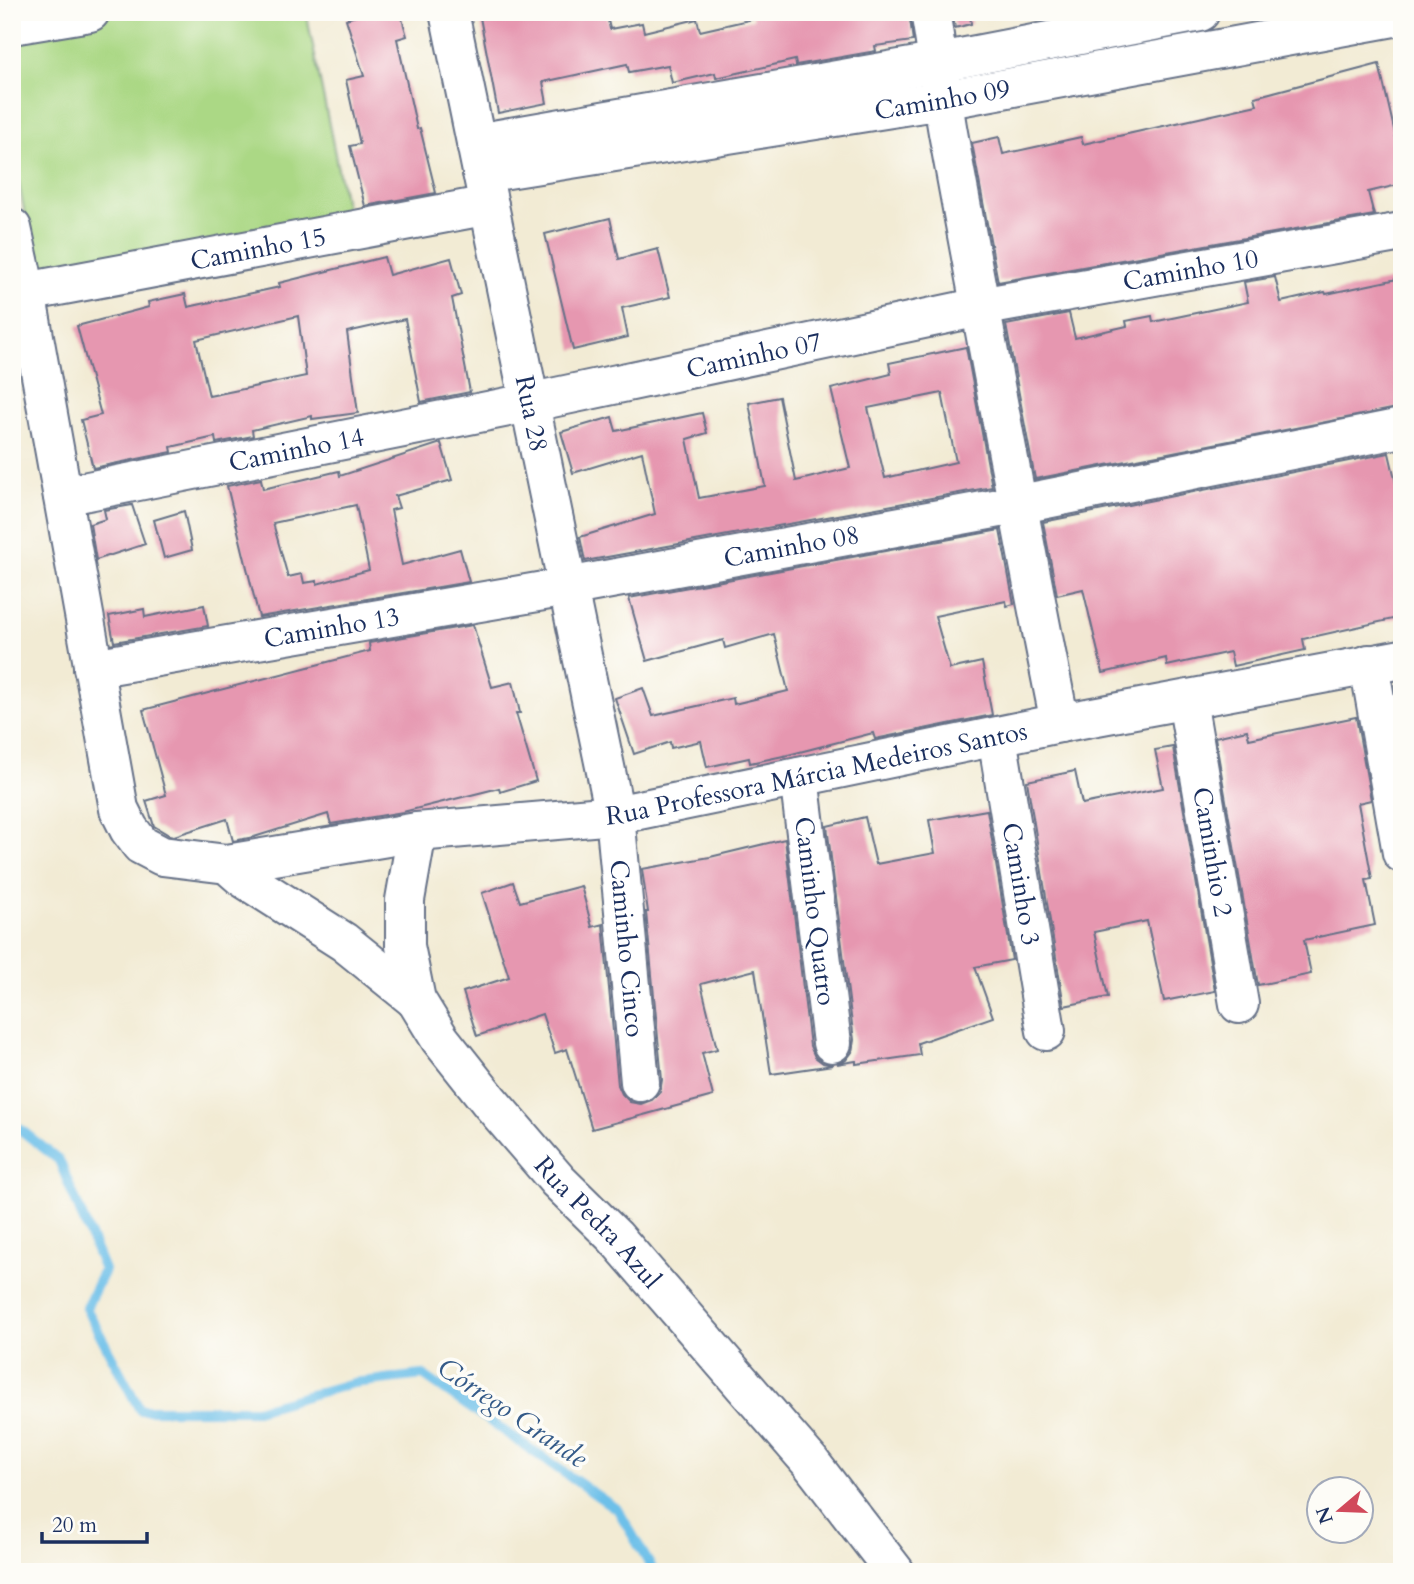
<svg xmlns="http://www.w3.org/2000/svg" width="1414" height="1584" font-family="Cardo,serif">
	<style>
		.green { fill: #abd885; stroke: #638472; stroke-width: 2 }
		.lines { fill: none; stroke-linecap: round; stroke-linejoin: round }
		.stream { stroke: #6dc0e9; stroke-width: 10 }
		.building { fill: #e697b0; fill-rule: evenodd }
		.street-casing { stroke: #667187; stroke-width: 42 }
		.street { stroke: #fff; stroke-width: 38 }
		.labels { text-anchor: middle; stroke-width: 7; stroke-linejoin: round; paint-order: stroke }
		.street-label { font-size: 26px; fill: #1b2f5e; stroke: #fdfcf7 }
		.water-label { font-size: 28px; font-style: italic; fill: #345a88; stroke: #fdfcf7 }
	</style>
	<rect width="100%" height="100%" fill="#fdfcf7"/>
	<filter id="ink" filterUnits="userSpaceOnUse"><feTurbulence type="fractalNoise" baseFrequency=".0143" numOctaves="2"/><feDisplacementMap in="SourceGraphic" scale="14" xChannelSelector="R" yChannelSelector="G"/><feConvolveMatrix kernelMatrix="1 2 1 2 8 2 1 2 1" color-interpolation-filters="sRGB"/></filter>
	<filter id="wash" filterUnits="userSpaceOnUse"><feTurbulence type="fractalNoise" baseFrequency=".00686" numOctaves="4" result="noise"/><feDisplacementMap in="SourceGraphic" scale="28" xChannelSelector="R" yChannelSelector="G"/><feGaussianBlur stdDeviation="1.57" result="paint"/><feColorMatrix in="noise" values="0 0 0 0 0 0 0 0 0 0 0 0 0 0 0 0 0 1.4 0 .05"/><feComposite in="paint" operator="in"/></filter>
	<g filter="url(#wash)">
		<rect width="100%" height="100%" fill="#f2ebd4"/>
		<polygon class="green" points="98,12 306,12 348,218 38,279 12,150 12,29"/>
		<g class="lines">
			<polyline class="stream" points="12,1123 59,1160 104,1270 86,1308 140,1410 256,1410 353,1383 423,1375 618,1510 654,1572"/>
		</g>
		<g id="blocks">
			<g class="building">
				<polygon points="369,12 400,12 407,36 397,39 417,129 420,128 436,193 365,206 350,146 360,144 346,80 364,76 346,19"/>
				<polygon points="479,12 606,12 610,29 642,23 644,32 697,19 700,31 753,19 751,12 909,12 913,41 875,46 876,51 796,65 795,60 716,78 715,73 672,83 668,65 629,72 627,64 543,82 547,103 498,113"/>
				<polygon points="952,12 970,12 971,24 955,28"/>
				<polygon points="1379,64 1402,164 1402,184 1368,192 1374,215 998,282 972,143 999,137 1003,154 1081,137 1083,144 1257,105 1255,97"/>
				<polygon points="610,218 619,259 658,249 670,297 622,308 628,337 573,350 545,234"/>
				<path d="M 384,257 L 389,275 L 451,258 L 461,295 L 452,298 L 470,392 L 421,402 L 405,319 L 347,332 L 358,413 L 312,419 L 312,416 L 252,430 L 253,436 L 216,443 L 215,437 L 171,447 L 172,452 L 93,468 L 81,420 L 101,415 L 77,326 L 149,307 L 148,302 L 185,294 L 188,307 L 280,287 L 279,283 ZM 298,316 L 306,376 L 209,396 L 196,340 Z"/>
				<polygon points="1275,277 1281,302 1325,292 1326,294 1402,278 1402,407 1035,479 1006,325 1069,313 1075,338 1127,326 1126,321 1152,316 1153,322 1248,302 1244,282"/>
				<path d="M 966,347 L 992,487 L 585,561 L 580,537 L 655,514 L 642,452 L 573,473 L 561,432 L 612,417 L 616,431 L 702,413 L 707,433 L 687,439 L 699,498 L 765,486 L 749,403 L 779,397 L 796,481 L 850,468 L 831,389 L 891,374 L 889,363 ZM 942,393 L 956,462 L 885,478 L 868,408 Z"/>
				<path d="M 441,443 L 452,480 L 395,496 L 399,508 L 391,510 L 402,565 L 460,549 L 469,582 L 259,617 L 227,486 L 261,479 L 263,489 L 339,471 L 340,476 ZM 356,505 L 369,570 L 317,584 L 317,581 L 304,583 L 302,574 L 288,577 L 273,523 Z"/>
				<polygon points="1389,453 1402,509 1402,617 1303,639 1305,650 1233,666 1230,652 1167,666 1166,658 1103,673 1083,589 1057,595 1043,522"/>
				<polygon points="132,505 145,544 96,560 90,524 106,519 104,510"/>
				<polygon points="184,511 192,550 164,558 154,520"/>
				<polygon points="1000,530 1014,604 1007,606 1006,601 935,616 950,669 982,662 992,715 875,739 873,733 788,755 750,763 749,758 707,767 701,741 671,748 670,742 634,754 615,698 643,688 653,716 733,698 734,704 788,691 774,634 725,648 723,640 647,661 629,598"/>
				<polygon points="204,605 208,626 114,642 109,616 144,609 145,617"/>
				<polygon points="473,625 492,687 513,682 520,713 516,713 536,781 500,792 499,788 403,812 331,824 328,814 254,837 233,841 227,819 174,836 169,835 154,826 146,801 166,795 143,710 370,651 369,643"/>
				<polygon points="1356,717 1371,800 1358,803 1372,879 1366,880 1375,925 1304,940 1311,974 1258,985 1215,737 1247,730 1249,739"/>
				<polygon points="1173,747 1215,991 1164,1001 1147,921 1094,932 1108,997 1064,1006 1027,781 1075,771 1082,804 1163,788 1155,750"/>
				<polygon points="987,810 1012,960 975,967 993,1017 918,1043 920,1055 856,1064 856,1061 837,1064 846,1060 852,1052 854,1040 827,826 865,817 876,864 935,853 929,820"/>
				<polygon points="785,839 810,1046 815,1057 823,1063 833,1065 771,1074 755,970 701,984 717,1049 702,1053 713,1096 592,1129 567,1049 555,1053 542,1014 477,1036 463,992 509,977 482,893 513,882 520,902 581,886 592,927 603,924 618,1085 622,1094 630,1102 641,1104 652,1100 660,1092 662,1080 646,912 648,912 642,869 710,857"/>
			</g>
		</g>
	</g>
	<g filter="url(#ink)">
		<use href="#blocks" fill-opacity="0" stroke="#667187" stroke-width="2"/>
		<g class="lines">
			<g class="street-casing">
				<g id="street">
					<path id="s1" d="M 449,12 L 615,815 L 640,1082"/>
					<path d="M 930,12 C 938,54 941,96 949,138 C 985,333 1021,528 1060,723"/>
					<polyline points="12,25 90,12"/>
					<polyline points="476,143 940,62 1200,12"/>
					<path id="s2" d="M 482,173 L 942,100 L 1399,16"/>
					<polyline points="12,228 26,292 119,809 129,829 141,845 162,856 227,864 242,877 344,942 416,1000"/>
					<path id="s3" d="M 26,292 L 489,205"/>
					<path id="s4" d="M 63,496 L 528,403 L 980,307 L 1402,232"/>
					<polyline points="1369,664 1402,853"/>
					<path id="s5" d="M 93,668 L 567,587 L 1016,505 L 1402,428"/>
					<path id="s6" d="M 1187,700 L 1239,1004"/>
					<path id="s7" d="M 997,737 L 1046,1031"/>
					<path id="s8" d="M 799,777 L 832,1043"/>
					<path id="s9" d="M 417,832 L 405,900 L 405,946 L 416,1000 L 440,1039 L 490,1102 L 558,1181 L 615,1237 L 811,1463 L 895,1572"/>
					<path id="s10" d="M 227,864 L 417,832 L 615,815 L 1060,723 L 1402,659"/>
				</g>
			</g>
			<use href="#street" class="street"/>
		</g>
	</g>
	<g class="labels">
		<g class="street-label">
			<text dy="9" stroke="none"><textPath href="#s2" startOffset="466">Caminho 09</textPath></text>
			<text dy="9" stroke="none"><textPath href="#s3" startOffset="236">Caminho 15</textPath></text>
			<text dy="9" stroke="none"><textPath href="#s4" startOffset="1150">Caminho 10</textPath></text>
			<text dy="9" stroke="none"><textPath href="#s4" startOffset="705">Caminho 07</textPath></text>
			<text dy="9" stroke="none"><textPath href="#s1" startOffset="410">Rua 28</textPath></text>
			<text dy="9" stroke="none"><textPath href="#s4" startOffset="238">Caminho 14</textPath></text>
			<text dy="9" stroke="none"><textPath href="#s5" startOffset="709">Caminho 08</textPath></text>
			<text dy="9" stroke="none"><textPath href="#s5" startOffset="242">Caminho 13</textPath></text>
			<text dy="9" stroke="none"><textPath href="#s10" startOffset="597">Rua Professora Márcia Medeiros Santos</textPath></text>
			<text dy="9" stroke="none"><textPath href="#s6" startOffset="154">Caminhio 2</textPath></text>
			<text dy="9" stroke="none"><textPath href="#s7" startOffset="149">Caminho 3</textPath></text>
			<text dy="9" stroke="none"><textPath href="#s8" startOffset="135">Caminho Quatro</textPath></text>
			<text dy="9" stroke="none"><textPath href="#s1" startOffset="954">Caminho Cinco</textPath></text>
			<text dy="9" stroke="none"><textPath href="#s9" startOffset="458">Rua Pedra Azul</textPath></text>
		</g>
		<g class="water-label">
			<text transform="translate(513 1412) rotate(34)" y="10">Córrego Grande</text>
		</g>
	</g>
	<rect width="1414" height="1584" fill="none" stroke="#fdfcf7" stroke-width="42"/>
	<g transform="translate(1340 1510) rotate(251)"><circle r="33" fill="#fdfcf7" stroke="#a3aaba" stroke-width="2"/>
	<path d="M0-5L12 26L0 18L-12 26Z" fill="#d1495b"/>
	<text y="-10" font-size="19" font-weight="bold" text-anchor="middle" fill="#1b2f5e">N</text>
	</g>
	<path d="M42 1532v10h105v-10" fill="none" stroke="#1b2f5e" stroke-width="3.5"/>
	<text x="52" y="1532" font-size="21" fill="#1b2f5e" stroke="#fdfcf7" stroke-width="5" paint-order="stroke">20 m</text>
</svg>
